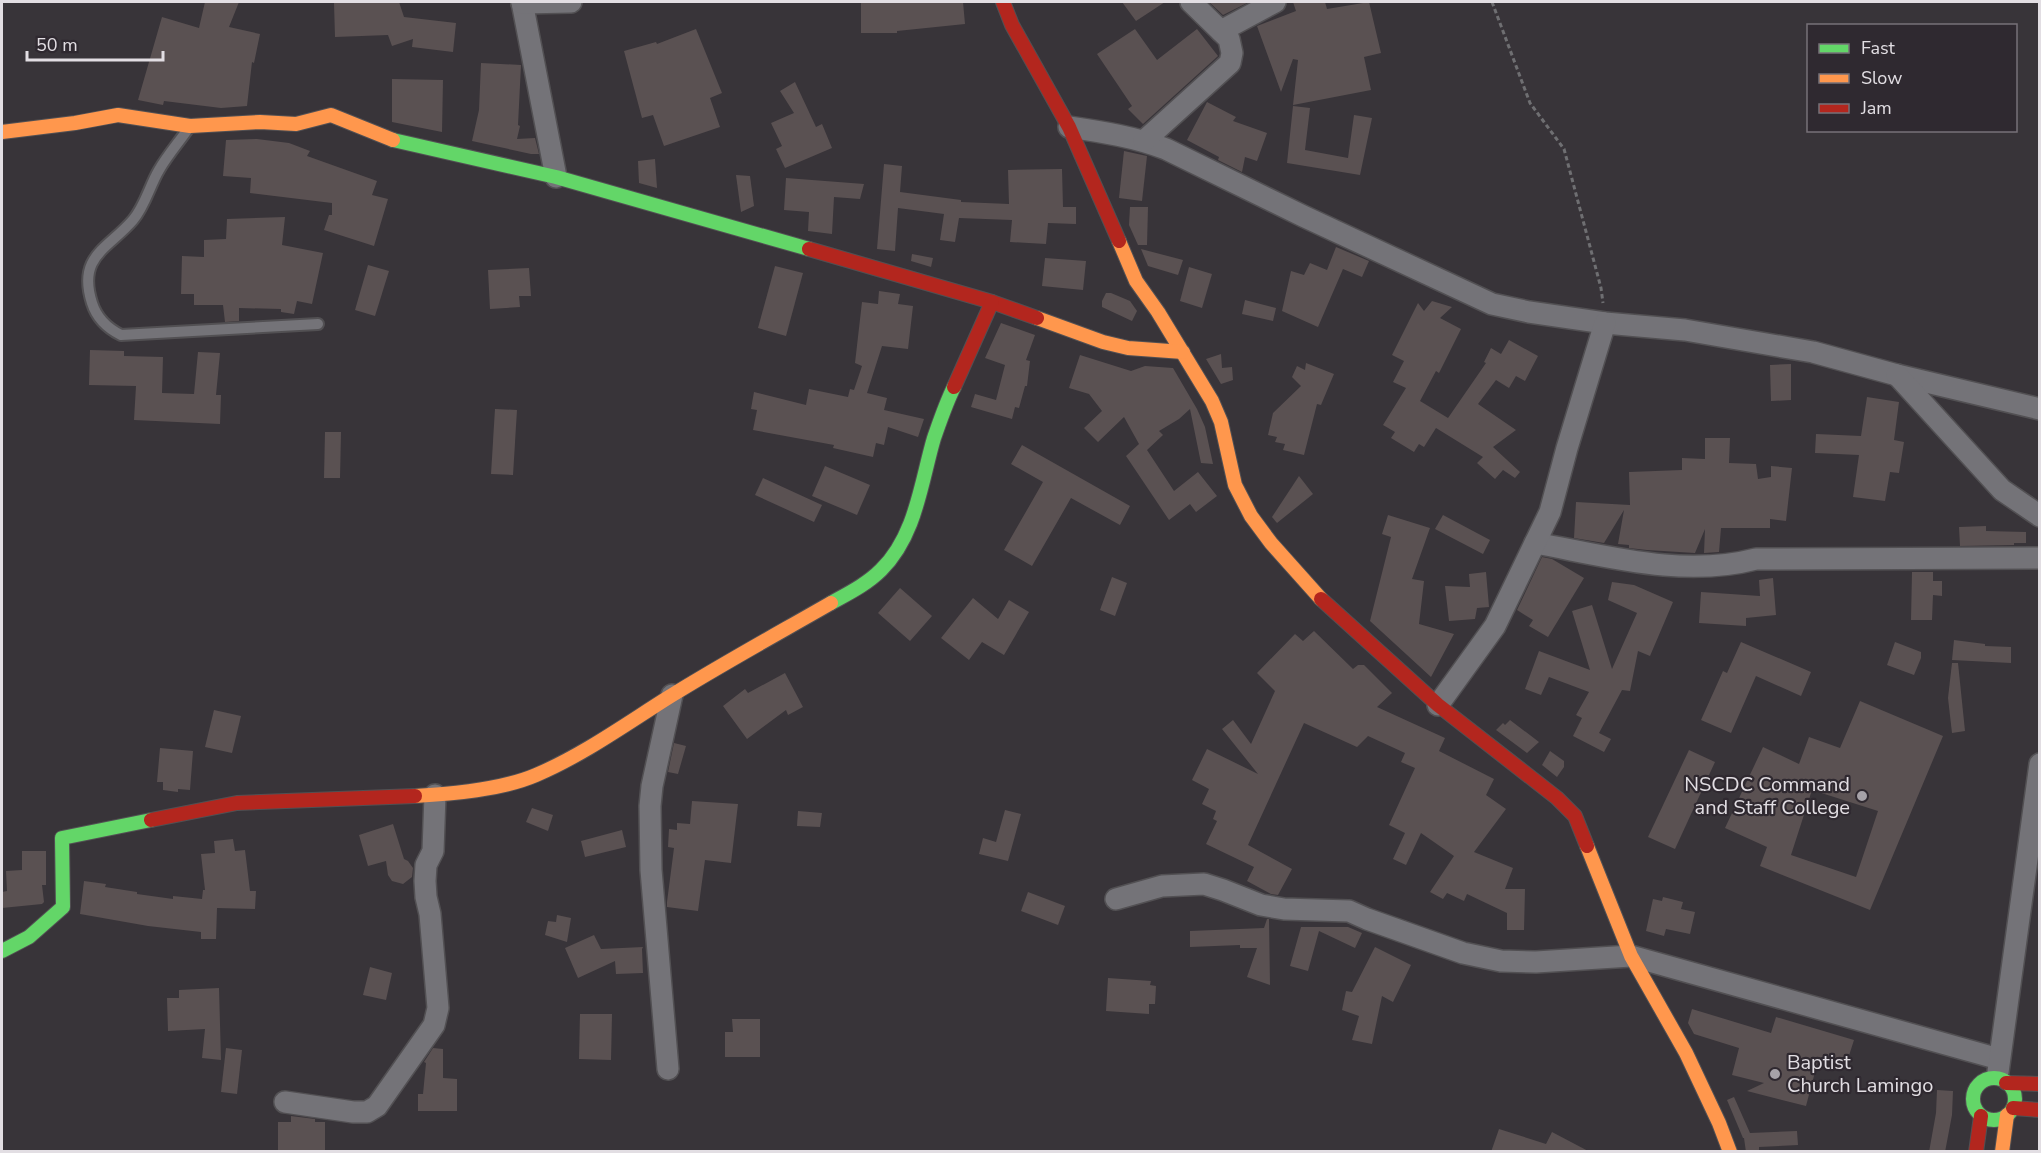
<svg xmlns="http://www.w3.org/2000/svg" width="2041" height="1153" font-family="'Nunito Sans',sans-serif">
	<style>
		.building { fill: #5a5152; fill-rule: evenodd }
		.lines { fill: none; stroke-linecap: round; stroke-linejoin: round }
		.lane-casing { stroke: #525053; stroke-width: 14 }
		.street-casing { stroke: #525053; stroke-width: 24 }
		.fast-casing { stroke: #525053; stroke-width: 16 }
		.slow-casing { stroke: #525053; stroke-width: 16 }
		.jam-casing { stroke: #525053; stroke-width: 16 }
		.path { stroke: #6f6f72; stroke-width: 3; stroke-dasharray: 4.5 3; stroke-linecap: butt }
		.lane { stroke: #747378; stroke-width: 10 }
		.street { stroke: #747378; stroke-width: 21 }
		.fast { stroke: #63d668; stroke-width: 14 }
		.slow { stroke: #ff974d; stroke-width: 14 }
		.jam { stroke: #b3261e; stroke-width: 14 }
		.poi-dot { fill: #a6a2a8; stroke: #2f2930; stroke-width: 2 }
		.labels { text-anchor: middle; stroke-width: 4.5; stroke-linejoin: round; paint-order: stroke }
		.poi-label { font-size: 20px; fill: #e2dee3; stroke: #2f2930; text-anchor: end }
	</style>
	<rect width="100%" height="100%" fill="#383439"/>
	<g class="building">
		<polygon points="205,2 239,2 229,27 260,34 254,63 252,62 247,106 221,108 164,101 163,105 138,100 162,17 199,28"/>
		<polygon points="399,2 404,17 456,23 453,52 412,47 413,39 392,46 388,35 335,37 334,3"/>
		<polygon points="861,2 963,2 965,24 897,31 897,33 861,33"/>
		<polygon points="1122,2 1165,2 1136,21"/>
		<polygon points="1209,2 1249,2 1223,15"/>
		<polygon points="1293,2 1325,2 1327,9 1369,2 1381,53 1364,57 1371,90 1293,105 1298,60 1293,59 1281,92 1257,26 1296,11"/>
		<polygon points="696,29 722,93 710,98 720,127 664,146 653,115 642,118 624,51 656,42 657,44"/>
		<polygon points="1135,29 1157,60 1197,29 1218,56 1143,124 1128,109 1132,106 1097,54"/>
		<polygon points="481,63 521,65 518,125 520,126 517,139 535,138 539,154 531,154 472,141 479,110"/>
		<polygon points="392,79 443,80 442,132 392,122"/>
		<polygon points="795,82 816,127 822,124 832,148 785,168 776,149 782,146 771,123 794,113 780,91"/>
		<polygon points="1207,102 1236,117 1233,121 1267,133 1257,161 1245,157 1242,172 1218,160 1219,157 1187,140"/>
		<polygon points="1293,106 1310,108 1305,150 1348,158 1354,115 1372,118 1360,175 1287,163"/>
		<polygon points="257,139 289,143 310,151 307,156 377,181 372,195 388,199 374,246 324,230 329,215 332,215 332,203 250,193 251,178 223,176 226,140"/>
		<polygon points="1124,151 1147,156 1142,201 1119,198"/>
		<polygon points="655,159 657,188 639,183 638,161"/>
		<polygon points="884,164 902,166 900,192 961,200 961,202 1009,204 1008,170 1062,169 1063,207 1076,207 1076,224 1048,223 1046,244 1010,242 1012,220 959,218 955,242 940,240 944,214 898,208 895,251 877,249"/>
		<polygon points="736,175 750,176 754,206 741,212"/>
		<polygon points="786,178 864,184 860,199 834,197 832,234 808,231 809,212 784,210"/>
		<polygon points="1130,207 1148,207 1147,245 1138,245 1129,225"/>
		<polygon points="285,217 282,245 323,253 312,304 297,301 294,314 281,312 281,309 239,308 239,321 225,322 223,305 194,305 194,294 181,294 182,256 204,257 204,240 226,239 227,219"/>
		<polygon points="1336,247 1369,261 1362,277 1343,269 1318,327 1282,311 1291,271 1304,275 1310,263 1327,270"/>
		<polygon points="1141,249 1183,260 1178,275 1148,266"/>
		<polygon points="912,254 933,258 931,267 911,261"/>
		<polygon points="1045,258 1086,261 1083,290 1042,286"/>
		<polygon points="368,265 389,271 375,316 355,310"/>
		<polygon points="775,266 803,273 786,336 758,328"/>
		<polygon points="1189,267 1212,274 1202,308 1180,301"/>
		<polygon points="529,268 531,296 519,296 520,307 490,309 488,270"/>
		<polygon points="879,291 900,294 898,304 913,306 908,349 882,346 867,393 887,398 884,410 924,419 918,437 888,427 884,445 876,443 873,457 833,448 834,445 753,430 757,410 751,409 754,392 806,405 809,389 848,397 850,389 854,390 862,366 855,363 862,302 878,304"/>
		<polygon points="1106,293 1111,293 1130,301 1137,311 1132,321 1102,307 1102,301"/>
		<polygon points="1245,300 1276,308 1273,321 1242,314"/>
		<polygon points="1432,301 1452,307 1440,318 1461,329 1439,373 1436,371 1420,401 1448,418 1486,363 1484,362 1491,348 1501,354 1509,340 1538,356 1525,381 1516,376 1509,388 1496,380 1478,404 1516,430 1493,447 1520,472 1515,478 1503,470 1495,479 1477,463 1483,457 1436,428 1424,447 1419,444 1414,452 1391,438 1395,432 1383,425 1406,388 1393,382 1404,361 1392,355 1418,303 1424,311"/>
		<polygon points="1001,323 1035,335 1026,360 1030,361 1027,386 1025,386 1019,408 1015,407 1012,419 971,407 975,394 996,400 1005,365 985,358"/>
		<polygon points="90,350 124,351 124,356 163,357 162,393 194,394 198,352 220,353 216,395 221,395 220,424 134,420 136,386 89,385"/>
		<polygon points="1221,354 1222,368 1232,367 1233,380 1221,384 1206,359"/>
		<polygon points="1080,355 1131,371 1145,366 1173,368 1197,409 1205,427 1213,464 1201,463 1190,409 1179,419 1159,431 1163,435 1147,450 1174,491 1198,472 1217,496 1196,512 1190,504 1169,520 1126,456 1139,444 1124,417 1098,442 1084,428 1102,411 1089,394 1069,388"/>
		<polygon points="1306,363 1334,374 1321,405 1317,404 1304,455 1283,450 1285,444 1275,442 1277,437 1268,435 1273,413 1301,386 1292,377 1297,366 1305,370"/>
		<polygon points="1791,364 1791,400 1771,401 1770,365"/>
		<polygon points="1867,397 1899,402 1894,440 1904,442 1899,473 1890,472 1885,501 1853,497 1859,455 1815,453 1816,434 1861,436"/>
		<polygon points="495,409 517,410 513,475 491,474"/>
		<polygon points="325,432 341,432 340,478 324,478"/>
		<polygon points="1705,438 1730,438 1729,463 1756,464 1758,479 1771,477 1771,466 1792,468 1786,521 1770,519 1770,528 1721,528 1719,552 1704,553 1705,529 1695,553 1647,550 1629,548 1629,545 1618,544 1624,510 1604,543 1574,538 1576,502 1630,505 1629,472 1682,470 1682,458 1705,459"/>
		<polygon points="1022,445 1130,506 1120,525 1071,498 1032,566 1004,550 1043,482 1011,464"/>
		<polygon points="825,466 870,485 857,515 812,496"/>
		<polygon points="1299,476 1313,494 1277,523 1272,517"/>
		<polygon points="763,478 822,505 814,522 755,495"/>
		<polygon points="1388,515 1430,528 1412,579 1424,581 1419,624 1454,634 1431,677 1370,621 1391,537 1382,534"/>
		<polygon points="1443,515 1490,540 1483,554 1435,529"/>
		<polygon points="1986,526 1986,531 2026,532 2026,543 2014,543 2014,545 1960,546 1959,527"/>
		<polygon points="1542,557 1552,559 1584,578 1548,637 1529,626 1533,620 1517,610"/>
		<polygon points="1486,572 1489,607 1477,608 1475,619 1449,621 1445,586 1470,587 1469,574"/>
		<polygon points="1912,572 1933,572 1933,581 1942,581 1942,596 1933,595 1932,620 1911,620"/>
		<polygon points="1112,577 1127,583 1115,616 1100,610"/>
		<polygon points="1773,578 1776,615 1746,618 1746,626 1699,623 1701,592 1760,596 1759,580"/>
		<polygon points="1612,582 1634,585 1673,602 1650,656 1638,651 1630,691 1622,690 1599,733 1611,739 1604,752 1573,736 1582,718 1576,715 1589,692 1549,677 1541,695 1525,689 1539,651 1590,670 1572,611 1592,605 1612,669 1637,613 1608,600"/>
		<polygon points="900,588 932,616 910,641 878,613"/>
		<polygon points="973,598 998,619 1009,600 1029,612 1004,655 982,642 969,660 941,638"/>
		<polygon points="1314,631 1353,669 1358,665 1364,665 1392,693 1377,707 1445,738 1439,751 1494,779 1486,795 1506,809 1474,852 1513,868 1505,889 1525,889 1524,930 1507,930 1507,913 1467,894 1464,901 1447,893 1443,899 1430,892 1454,856 1421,833 1406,865 1393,859 1405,833 1389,825 1415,768 1401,762 1405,753 1368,736 1357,747 1304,723 1248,845 1292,869 1278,895 1271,894 1247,881 1254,867 1206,844 1217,821 1213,819 1216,811 1202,804 1209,789 1192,780 1207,749 1258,774 1222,729 1233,720 1251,744 1275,691 1257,673 1295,634 1303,641"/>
		<polygon points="1954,640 1985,644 1985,646 2011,647 2011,663 1952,660"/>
		<polygon points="1741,642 1811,672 1801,696 1756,676 1731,733 1701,720 1723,671 1727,673"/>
		<polygon points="1895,642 1921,652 1921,658 1914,675 1887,665"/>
		<polygon points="1952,663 1958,663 1965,731 1952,733 1948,698"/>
		<polygon points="785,673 803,707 788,715 786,710 747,739 723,706 745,689 748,693"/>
		<path d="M 1860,701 L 1943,736 L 1870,910 L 1760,866 L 1767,847 L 1725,828 L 1763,747 L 1799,764 L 1809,737 L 1840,748 ZM 1812,790 L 1878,811 L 1856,877 L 1791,855 Z"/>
		<polygon points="214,710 241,716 232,753 205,747"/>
		<polygon points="1510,720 1539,742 1527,753 1496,730 1503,723 1505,725"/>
		<polygon points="674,743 686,746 678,774 668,772"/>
		<polygon points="160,748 193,751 190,790 178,789 178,792 163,790 163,782 157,782"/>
		<polygon points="1689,750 1715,762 1675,849 1648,837"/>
		<polygon points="1550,751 1564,761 1564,767 1557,777 1542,765"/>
		<polygon points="692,801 738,804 731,863 705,860 698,911 667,907 667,902 674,848 668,847 669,829 677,830 677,823 690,824"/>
		<polygon points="532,808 553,815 548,831 526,822"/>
		<polygon points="1005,810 1021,814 1008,861 979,854 983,838 996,842"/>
		<polygon points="798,811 822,813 820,827 797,826"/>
		<polygon points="393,824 404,859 408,861 413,868 412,877 403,884 392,881 388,875 386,861 368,866 359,835"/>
		<polygon points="622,830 626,847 585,857 581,841"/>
		<polygon points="233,839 235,851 245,850 250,891 256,891 255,909 217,908 216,939 201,939 201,932 148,926 80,914 84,881 106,884 105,887 137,892 137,894 173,899 173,896 202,899 203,890 205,890 201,854 215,853 214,841"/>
		<polygon points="22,851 46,851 46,885 42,885 44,902 42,904 2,908 2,892 7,891 6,871 22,870"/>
		<polygon points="1028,892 1065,906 1058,925 1021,911"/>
		<polygon points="1663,897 1683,902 1681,909 1695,912 1690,934 1666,929 1664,936 1646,931 1653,899 1662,901"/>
		<polygon points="557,915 571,918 567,942 545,935 548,921 556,922"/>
		<polygon points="1267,919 1269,919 1270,985 1247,977 1257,948 1240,948 1240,945 1190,947 1190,931 1264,928"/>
		<polygon points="1301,927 1348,927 1362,933 1355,948 1319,931 1308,971 1290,966"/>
		<polygon points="594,935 601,949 643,947 642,949 643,973 616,974 615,961 578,978 565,948"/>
		<polygon points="1375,947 1411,965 1393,1002 1382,996 1372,1044 1352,1040 1359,1016 1342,1010 1346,991 1352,992"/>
		<polygon points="370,967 392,973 386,1000 363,995"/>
		<polygon points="1108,978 1151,981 1150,985 1156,986 1155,1004 1149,1004 1149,1014 1106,1011"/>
		<polygon points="219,988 221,1060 202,1058 205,1029 168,1031 167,998 179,998 179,990"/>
		<polygon points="1692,1009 1771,1033 1776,1017 1854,1040 1846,1065 1819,1057 1806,1106 1747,1091 1764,1083 1732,1075 1739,1048 1694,1034 1688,1023"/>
		<polygon points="580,1014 612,1014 611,1060 579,1059"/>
		<polygon points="732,1019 760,1019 760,1057 725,1057 725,1032 733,1032"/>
		<polygon points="226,1048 242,1050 237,1094 221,1092"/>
		<polygon points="433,1048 443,1049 443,1078 457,1079 457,1111 418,1111 418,1094 423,1094 426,1063 424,1062"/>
		<polygon points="1937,1090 1953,1091 1952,1115 1945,1152 1929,1152 1936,1113"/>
		<polygon points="1734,1097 1750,1133 1797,1131 1798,1145 1759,1147 1759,1152 1746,1152 1744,1138 1743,1138 1727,1100"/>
		<polygon points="291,1116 315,1119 315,1122 325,1122 325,1152 278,1152 278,1122 291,1122"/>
		<polygon points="1499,1129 1546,1144 1552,1132 1590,1152 1491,1152"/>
	</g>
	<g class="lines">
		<g class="lane-casing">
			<path id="lane" d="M 188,129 C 179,142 167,156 159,170 C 150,185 145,206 133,220 C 108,249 77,256 92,303 C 97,319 107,328 121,335 L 318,324"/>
		</g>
		<g class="street-casing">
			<g id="street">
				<polyline points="522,2 556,177"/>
				<polyline points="522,3 571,2"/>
				<polyline points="1221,31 1275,2"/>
				<path d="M 1069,127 C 1103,132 1135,137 1166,149 L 1303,216 L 1492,304 L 1529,312 L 1605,323 L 1685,330 L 1813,352 L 1897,375 L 2040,409"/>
				<polyline points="1144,141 1230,63 1232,53 1229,39 1191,2"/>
				<polyline points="1897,375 2002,490 2040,516"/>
				<path d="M 1535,543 C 1607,556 1683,578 1756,559 L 2040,558"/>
				<polyline points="1438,705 1495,626 1550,512 1567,448 1605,323"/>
				<polyline points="1116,899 1162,886 1204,884 1223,890 1261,905 1284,909 1349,911 1367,919 1463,953 1501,961 1536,962 1631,956 1999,1059"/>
				<polyline points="668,1069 651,870 650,806 652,786 672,695"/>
				<polyline points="1998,1072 2040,764"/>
				<polyline points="285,1102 353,1112 367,1112 377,1106 434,1025 438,1008 430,914 426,897 425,881 426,865 433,851 435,795"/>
			</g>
		</g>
		<g class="fast-casing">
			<g id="fast">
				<polyline points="393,140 556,177 809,249"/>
				<path d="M 831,603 C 849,593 867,584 881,570 C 916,536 921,482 934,438 C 940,421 946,403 954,387"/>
				<polyline points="2,951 29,937 63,907 62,838 151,820"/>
				<circle cx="1994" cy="1099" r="21"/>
			</g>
		</g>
		<g class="slow-casing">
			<g id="slow">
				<polyline points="2,132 75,123 118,115 190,126 260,122 296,124 331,115 393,140"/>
				<polyline points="1119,241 1136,281 1158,312 1212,401 1221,422 1235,485 1251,516 1271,543 1321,599"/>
				<polyline points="1037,318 1103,342 1128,348 1183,352"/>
				<path d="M 415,796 C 452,794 501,790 536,775 C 583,755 626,724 669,697 C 722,664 777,634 831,603"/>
				<polyline points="1587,846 1631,956 1686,1053 1719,1123 1730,1152"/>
				<polyline points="2002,1152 2007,1115"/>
			</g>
		</g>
		<g class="jam-casing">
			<g id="jam">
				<polyline points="1003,2 1012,25 1069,127 1119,241"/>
				<polyline points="809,249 992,302 1037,318"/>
				<polyline points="954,387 992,302"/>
				<polyline points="1321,599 1438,705 1557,798 1575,816 1587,846"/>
				<polyline points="151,820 237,803 415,796"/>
				<polyline points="2006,1083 2040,1084"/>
				<polyline points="2013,1108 2040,1110"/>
				<polyline points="1976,1152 1981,1116"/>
			</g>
		</g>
		<polyline class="path" points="1492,2 1530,103 1564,149 1601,288 1603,303"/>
		<use href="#lane" class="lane"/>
		<use href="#street" class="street"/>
		<use href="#fast" class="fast"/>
		<use href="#slow" class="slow"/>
		<use href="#jam" class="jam"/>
	</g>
	<g class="poi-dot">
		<circle cx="1862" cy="796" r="6"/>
		<circle cx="1775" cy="1074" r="6"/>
	</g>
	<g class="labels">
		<g class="poi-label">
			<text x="1850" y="791">NSCDC Command<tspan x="1850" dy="23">and Staff College</tspan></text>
			<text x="1787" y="1069" text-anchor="start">Baptist<tspan x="1787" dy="23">Church Lamingo</tspan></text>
		</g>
	</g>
	<rect width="2041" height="1153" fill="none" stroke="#e2dee3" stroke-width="6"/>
	<rect x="1807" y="24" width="210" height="108" fill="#2f2930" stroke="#777178" stroke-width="1.5"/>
	<rect x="1819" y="44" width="30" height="9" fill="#63d668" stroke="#777178" stroke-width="1.5"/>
	<text x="1861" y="54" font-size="18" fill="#e2dee3">Fast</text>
	<rect x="1819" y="74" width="30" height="9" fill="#ff974d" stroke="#777178" stroke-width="1.5"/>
	<text x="1861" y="84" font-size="18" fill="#e2dee3">Slow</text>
	<rect x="1819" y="104" width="30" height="9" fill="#b3261e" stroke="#777178" stroke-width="1.5"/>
	<text x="1861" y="114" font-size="18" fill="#e2dee3">Jam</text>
	<path d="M27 51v9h136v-9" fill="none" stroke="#e2dee3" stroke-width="3"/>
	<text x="36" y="51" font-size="18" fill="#e2dee3" stroke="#2f2930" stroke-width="4.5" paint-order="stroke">50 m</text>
</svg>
